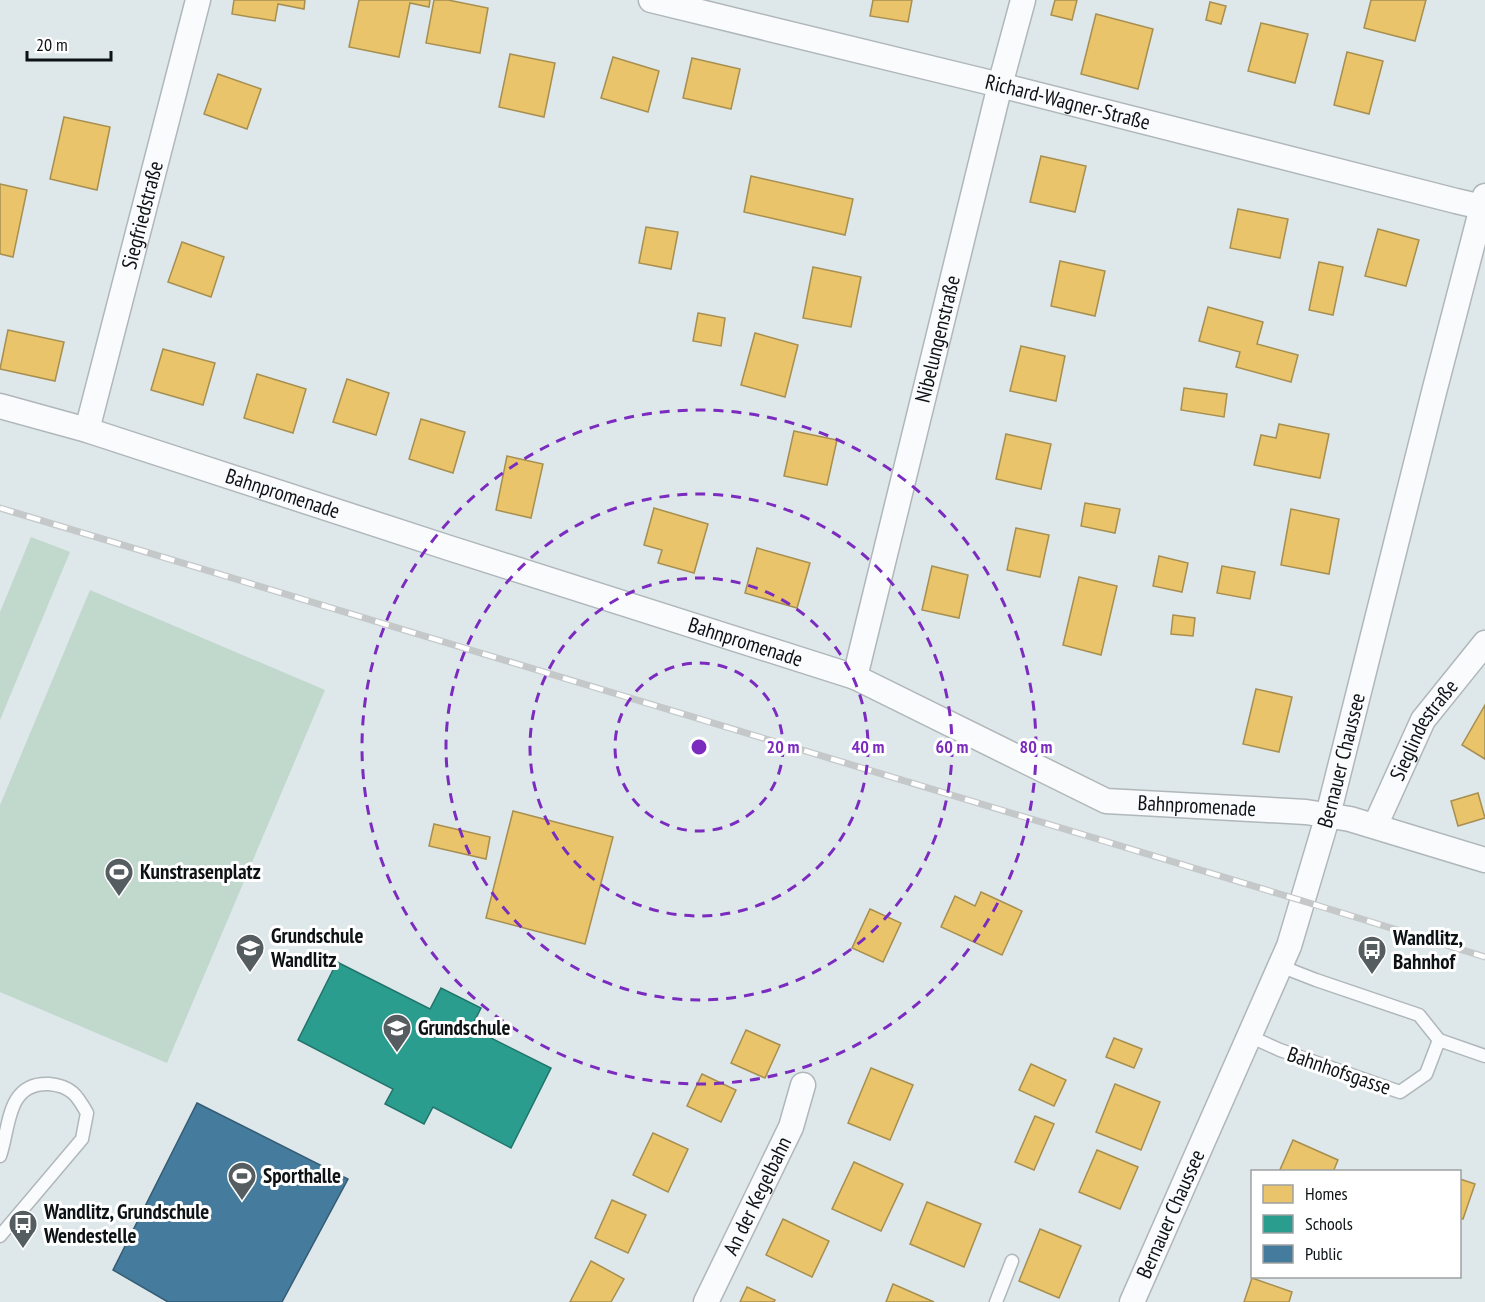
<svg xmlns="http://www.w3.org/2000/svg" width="1485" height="1302" font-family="'PT Sans Narrow',sans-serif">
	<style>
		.green { fill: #c1d8cd }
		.homes { fill: #e9c46a; stroke: #a78f50; stroke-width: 1.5 }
		.schools { fill: #2a9d8f; stroke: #21746a; stroke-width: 1.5 }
		.public { fill: #457b9d; stroke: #345c74; stroke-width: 1.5 }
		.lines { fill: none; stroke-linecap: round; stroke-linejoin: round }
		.lane-casing { stroke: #b0b7ba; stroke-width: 15 }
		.street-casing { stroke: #b0b7ba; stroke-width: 27 }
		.lane { stroke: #fafbfc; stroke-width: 12 }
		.street { stroke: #fafbfc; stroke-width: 24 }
		.rail-casing { stroke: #c5c8c9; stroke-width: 7 }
		.rail { stroke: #fff; stroke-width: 4.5; stroke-dasharray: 14; stroke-linecap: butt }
		.ring { fill: none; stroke: #7b2cbf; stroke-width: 3; stroke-dasharray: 10 8 }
		.labels { text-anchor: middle; stroke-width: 6; stroke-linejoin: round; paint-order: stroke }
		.street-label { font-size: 21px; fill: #0d1315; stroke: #fff }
		.poi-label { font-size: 21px; font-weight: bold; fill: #0d1315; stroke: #fff; text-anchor: start }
		.centre { fill: #7b2cbf; stroke: #fff; stroke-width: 3 }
		.ring-label { font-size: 18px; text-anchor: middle; font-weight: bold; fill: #7b2cbf; stroke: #fff; stroke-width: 6; stroke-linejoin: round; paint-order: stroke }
	</style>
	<rect width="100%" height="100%" fill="#dee7ea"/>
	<g class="green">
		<polygon points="31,537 70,552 0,720 0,612"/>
		<polygon points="90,590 325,690 167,1063 0,992 0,805"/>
	</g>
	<g class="homes">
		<polygon points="234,0 305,0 304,9 278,4 275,21 232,14"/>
		<polygon points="359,0 430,0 429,7 410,3 399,57 349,47"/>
		<polygon points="434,0 448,0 488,8 480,53 426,43"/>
		<polygon points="873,0 912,0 908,22 870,16"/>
		<polygon points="1055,0 1077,0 1072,20 1051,15"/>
		<polygon points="1371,0 1426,0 1415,41 1364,28"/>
		<polygon points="1210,2 1226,6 1221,24 1206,20"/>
		<polygon points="1096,14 1153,29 1138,89 1081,74"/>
		<polygon points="1261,23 1308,34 1295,83 1248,71"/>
		<polygon points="1347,52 1383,61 1369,114 1334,105"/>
		<polygon points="510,54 555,63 544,117 499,107"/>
		<polygon points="613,57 659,71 648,112 601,98"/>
		<polygon points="692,58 740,69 731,109 683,98"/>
		<polygon points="218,74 261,89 247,129 204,114"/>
		<polygon points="64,117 110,127 97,190 50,179"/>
		<polygon points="1041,156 1086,166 1075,212 1030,202"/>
		<polygon points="751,176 853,199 845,235 744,212"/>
		<polygon points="0,184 27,190 13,257 0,254"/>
		<polygon points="1238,209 1288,219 1280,258 1230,248"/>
		<polygon points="646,227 678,232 671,269 639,263"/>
		<polygon points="1378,229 1419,240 1406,286 1365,276"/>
		<polygon points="182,242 224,257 211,297 168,282"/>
		<polygon points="1060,261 1105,271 1095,316 1051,306"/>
		<polygon points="1319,262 1343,267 1333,315 1309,310"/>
		<polygon points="813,267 861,277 851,327 803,318"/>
		<polygon points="1208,307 1263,322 1257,344 1298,355 1291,382 1236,367 1240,352 1199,341"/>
		<polygon points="698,313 725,318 721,346 693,341"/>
		<polygon points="8,330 64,342 55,381 0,369"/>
		<polygon points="755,333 798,345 785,397 741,385"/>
		<polygon points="1021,346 1065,356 1056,401 1010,391"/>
		<polygon points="163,349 215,363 203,405 151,390"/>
		<polygon points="257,374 306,389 293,433 244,418"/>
		<polygon points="347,379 389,393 376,435 333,422"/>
		<polygon points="1184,388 1227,394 1224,417 1181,410"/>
		<polygon points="421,419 465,432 453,473 409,459"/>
		<polygon points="1279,424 1329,434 1320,478 1254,465 1261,435 1276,438"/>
		<polygon points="794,431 837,440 827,485 784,476"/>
		<polygon points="1006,434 1051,444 1041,489 996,479"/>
		<polygon points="507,456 543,464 531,518 496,510"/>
		<polygon points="1085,503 1120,509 1115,533 1081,526"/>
		<polygon points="654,508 708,524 694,573 658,563 662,550 644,545"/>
		<polygon points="1291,509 1339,519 1329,574 1281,565"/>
		<polygon points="1016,528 1049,535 1040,577 1007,570"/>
		<polygon points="757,548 810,563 797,608 745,593"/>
		<polygon points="1159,556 1188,563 1182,592 1153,586"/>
		<polygon points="932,566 968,575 959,618 922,610"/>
		<polygon points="1222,566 1255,572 1250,599 1217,593"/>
		<polygon points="1079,577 1117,586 1101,655 1063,645"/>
		<polygon points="1173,615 1195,618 1193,636 1171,634"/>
		<polygon points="1256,689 1292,697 1279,752 1243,744"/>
		<polygon points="1485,705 1485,759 1462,745"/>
		<polygon points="1478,793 1485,818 1458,826 1451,801"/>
		<polygon points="513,811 613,837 585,944 486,918"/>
		<polygon points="434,824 490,837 486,859 429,846"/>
		<polygon points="981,892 1022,911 1002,955 941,927 955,896 975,906"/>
		<polygon points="870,909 901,923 883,962 852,948"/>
		<polygon points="746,1030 780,1045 765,1078 731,1063"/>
		<polygon points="1114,1038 1142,1049 1134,1068 1106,1057"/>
		<polygon points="1031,1064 1066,1080 1054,1106 1019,1090"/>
		<polygon points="871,1068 913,1085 890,1140 848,1123"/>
		<polygon points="702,1074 736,1090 721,1122 687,1106"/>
		<polygon points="1115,1084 1160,1102 1141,1150 1096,1132"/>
		<polygon points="1035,1116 1054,1124 1034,1170 1015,1162"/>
		<polygon points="653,1133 688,1149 668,1192 633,1175"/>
		<polygon points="1293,1140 1338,1160 1333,1172 1279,1172"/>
		<polygon points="1097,1150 1138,1167 1120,1209 1079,1192"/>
		<polygon points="854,1162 903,1184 881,1231 832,1209"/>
		<polygon points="1460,1179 1475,1184 1463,1219 1460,1218"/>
		<polygon points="612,1200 646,1215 628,1253 595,1238"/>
		<polygon points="927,1202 981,1224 964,1267 910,1244"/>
		<polygon points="783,1219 829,1241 812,1277 766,1255"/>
		<polygon points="1040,1229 1081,1246 1059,1298 1019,1281"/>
		<polygon points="591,1261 624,1279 611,1302 570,1302"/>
		<polygon points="1252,1278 1292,1292 1289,1302 1244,1302"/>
		<polygon points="893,1284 934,1302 886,1302"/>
		<polygon points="747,1287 775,1300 774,1302 740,1302"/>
	</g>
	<polygon class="schools" points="337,962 430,1009 441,988 481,1008 471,1028 551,1068 511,1148 433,1107 424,1124 385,1104 393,1089 298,1040"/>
	<polygon class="public" points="197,1103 348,1179 282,1302 168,1302 113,1270"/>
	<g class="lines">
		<g class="lane-casing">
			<g id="lane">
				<polyline points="1249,1036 1280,1050 1400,1092 1426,1074 1439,1040 1419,1015 1316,980 1280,966"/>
				<polyline points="1439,1040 1485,1056"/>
				<path d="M 0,1156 C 10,1128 6,1082 49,1084 C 71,1086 77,1095 87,1113 L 82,1139 L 0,1236"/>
				<polyline points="996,1302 1012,1261"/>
			</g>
		</g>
		<g class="street-casing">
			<g id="street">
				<path id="s1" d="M 651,0 L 1000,85 L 1456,201 L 1482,207"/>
				<path id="s2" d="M 0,406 L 87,430 L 446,547 L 855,677 L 1106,801 L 1306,812 L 1350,819 L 1485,860"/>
				<path id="s3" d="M 87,430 L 198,0"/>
				<path id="s4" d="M 855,677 L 1000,85 L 1023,0"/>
				<path id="s5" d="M 1375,826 L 1423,720 L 1485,643"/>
				<path id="s6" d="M 706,1302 L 791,1127 L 803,1085"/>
				<path id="s7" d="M 1132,1302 L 1289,946 L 1328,815 L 1434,392 L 1485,196"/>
			</g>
		</g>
		<use href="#lane" class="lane"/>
		<use href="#street" class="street"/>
		<g class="rail-casing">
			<polyline id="rail" points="0,508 1303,901 1485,957"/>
		</g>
		<use href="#rail" class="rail"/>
	</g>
	<g class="ring">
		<circle cx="699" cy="747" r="84"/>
		<circle cx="699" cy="747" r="169"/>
		<circle cx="699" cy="747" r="253"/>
		<circle cx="699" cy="747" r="337"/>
	</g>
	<defs>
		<g id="stadium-pin" transform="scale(1.5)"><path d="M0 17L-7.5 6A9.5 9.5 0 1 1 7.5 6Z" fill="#565d60" stroke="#fff"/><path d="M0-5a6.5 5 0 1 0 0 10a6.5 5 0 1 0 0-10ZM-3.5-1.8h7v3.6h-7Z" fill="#fff"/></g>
		<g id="school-pin" transform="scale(1.5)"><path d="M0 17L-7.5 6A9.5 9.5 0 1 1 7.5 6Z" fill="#565d60" stroke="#fff"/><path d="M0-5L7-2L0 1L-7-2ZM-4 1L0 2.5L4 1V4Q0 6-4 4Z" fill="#fff"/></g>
		<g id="bus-pin" transform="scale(1.5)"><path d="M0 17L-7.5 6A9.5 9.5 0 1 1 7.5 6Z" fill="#565d60" stroke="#fff"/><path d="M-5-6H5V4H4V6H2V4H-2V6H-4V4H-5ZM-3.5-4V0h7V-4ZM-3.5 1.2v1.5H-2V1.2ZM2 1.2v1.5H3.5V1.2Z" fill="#fff"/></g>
	</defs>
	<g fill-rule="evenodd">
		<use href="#stadium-pin" x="119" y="872"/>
		<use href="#school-pin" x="250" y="948"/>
		<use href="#bus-pin" x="1372" y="950"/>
		<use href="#school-pin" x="397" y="1028"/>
		<use href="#stadium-pin" x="242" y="1176"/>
		<use href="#bus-pin" x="23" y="1224"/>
	</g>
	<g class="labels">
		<g class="street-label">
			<text dy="7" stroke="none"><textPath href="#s1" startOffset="429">Richard-Wagner-Straße</textPath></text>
			<text dy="7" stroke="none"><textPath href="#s3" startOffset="222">Siegfriedstraße</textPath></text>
			<text dy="7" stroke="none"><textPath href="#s4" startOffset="348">Nibelungenstraße</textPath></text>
			<text dy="7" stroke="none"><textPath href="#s2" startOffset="296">Bahnpromenade</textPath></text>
			<text dy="7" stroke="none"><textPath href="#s2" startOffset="782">Bahnpromenade</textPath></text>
			<text dy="7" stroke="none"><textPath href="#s5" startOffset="108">Sieglindestraße</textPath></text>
			<text dy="7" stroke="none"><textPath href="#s7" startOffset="582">Bernauer Chaussee</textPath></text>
			<text dy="7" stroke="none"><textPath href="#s2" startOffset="1268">Bahnpromenade</textPath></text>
			<text transform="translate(1339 1071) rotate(19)" y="7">Bahnhofsgasse</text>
			<text dy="7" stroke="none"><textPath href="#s6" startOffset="118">An der Kegelbahn</textPath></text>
			<text dy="7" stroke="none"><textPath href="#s7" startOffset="96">Bernauer Chaussee</textPath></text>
		</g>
		<g class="poi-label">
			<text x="140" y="879">Kunstrasenplatz</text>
			<text x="271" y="943">Grundschule<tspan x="271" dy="24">Wandlitz</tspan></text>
			<text x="1393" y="945">Wandlitz,<tspan x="1393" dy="24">Bahnhof</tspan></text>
			<text x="418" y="1035">Grundschule</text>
			<text x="263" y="1183">Sporthalle</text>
			<text x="44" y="1219">Wandlitz, Grundschule<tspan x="44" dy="24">Wendestelle</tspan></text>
		</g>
	</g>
	<circle cx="699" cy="747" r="9" class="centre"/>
	<g class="ring-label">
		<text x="783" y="753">20 m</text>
		<text x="868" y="753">40 m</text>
		<text x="952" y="753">60 m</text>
		<text x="1036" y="753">80 m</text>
	</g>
	<rect x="1251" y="1170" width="210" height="108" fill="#ffffff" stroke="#9ea1a1" stroke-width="1.5"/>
	<rect x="1263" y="1185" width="30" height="18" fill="#e9c46a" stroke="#9ea1a1" stroke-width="1.5"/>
	<text x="1305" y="1200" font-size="18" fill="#0d1315">Homes</text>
	<rect x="1263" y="1215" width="30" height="18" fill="#2a9d8f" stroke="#9ea1a1" stroke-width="1.5"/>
	<text x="1305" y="1230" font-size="18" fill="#0d1315">Schools</text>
	<rect x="1263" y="1245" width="30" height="18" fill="#457b9d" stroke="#9ea1a1" stroke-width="1.5"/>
	<text x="1305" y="1260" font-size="18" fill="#0d1315">Public</text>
	<path d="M27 51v9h84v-9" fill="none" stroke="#0d1315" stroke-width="3"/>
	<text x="36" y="51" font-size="18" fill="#0d1315" stroke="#ffffff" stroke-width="4.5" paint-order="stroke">20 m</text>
</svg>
